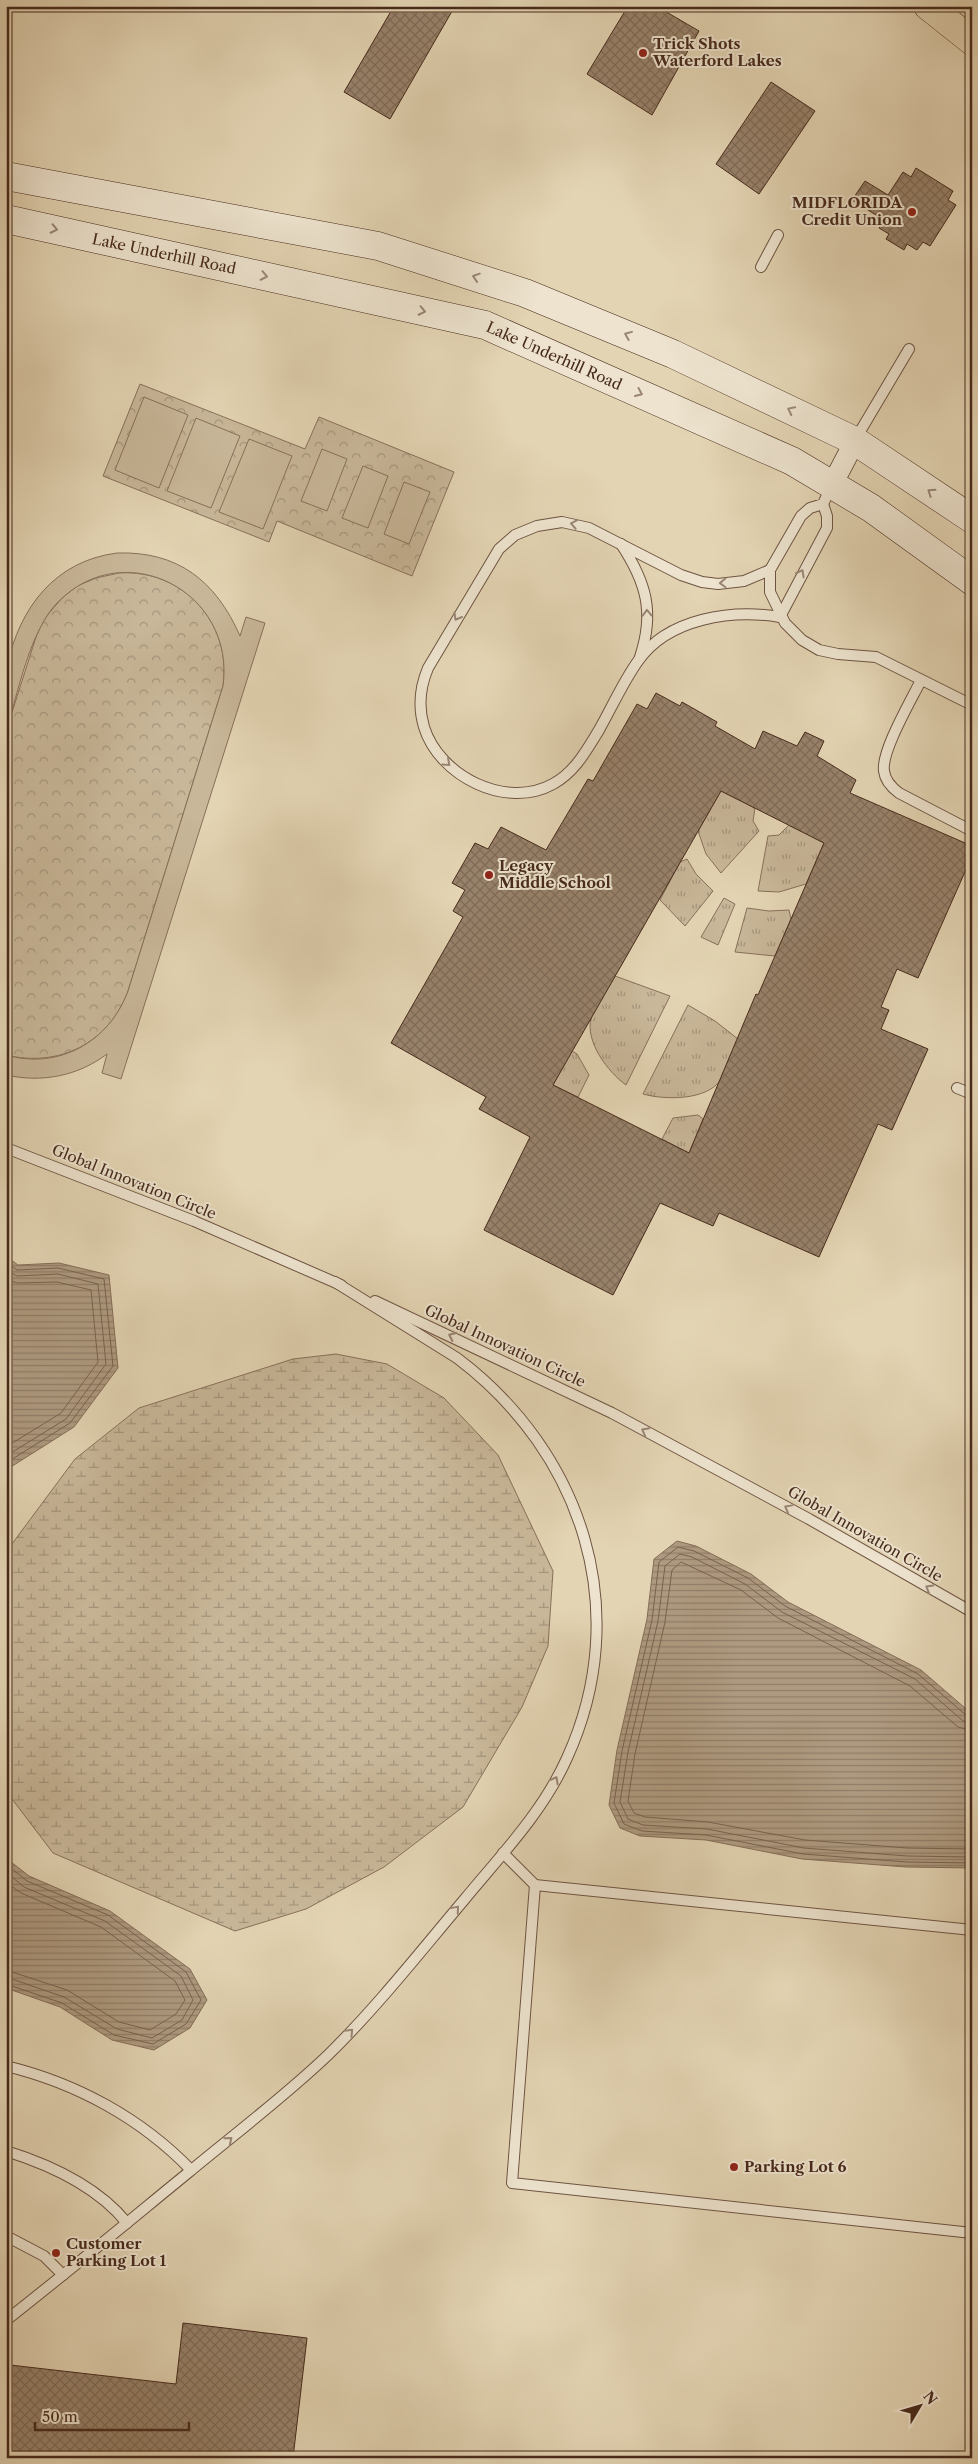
<svg xmlns="http://www.w3.org/2000/svg" width="978" height="2464" font-family="'Libre Caslon Text',serif">
	<style>
		.grass { fill: url(#grass-tufts); stroke: #88705a }
		.wetland { fill: url(#wetland-marsh); stroke: #88705a }
		.park { fill: url(#park-crowns); stroke: #88705a }
		.pitch { fill: #c8b799; stroke: #88705a }
		.water { fill: url(#water-rules); stroke: #856d58 }
		.lines { fill: none; stroke-linecap: round; stroke-linejoin: round }
		.shore { stroke: #7a624e; stroke-width: 1 }
		.building { fill: url(#building-cross-hatch); stroke: #472a1c; fill-rule: evenodd }
		.lane-casing { stroke: #6e5442; stroke-width: 12 }
		.street-casing { stroke: #6e5442; stroke-width: 22 }
		.secondary-casing { stroke: #472a1c; stroke-width: 29 }
		.highway-casing { stroke: #472a1c; stroke-width: 29 }
		.lane { stroke: #ede3ce; stroke-width: 10 }
		.street { stroke: #ede3ce; stroke-width: 20 }
		.secondary { stroke: #ede3ce; stroke-width: 28 }
		.highway { stroke: #e3d4b3; stroke-width: 28 }
		.oneway { stroke: #9a8675 }
		.poi-dot { fill: #8f2418; stroke: #ede3ce; stroke-width: 2 }
		.labels { text-anchor: middle; stroke-width: 4; stroke-linejoin: round; paint-order: stroke }
		.poi-label { font-size: 15px; font-weight: bold; fill: #472a1c; stroke: #ede3ce; text-anchor: start }
		.street-label { font-size: 15px; fill: #472a1c; stroke: #ede3ce }
	</style>
	<defs>
		<pattern id="grass-tufts" width="24" height="20" patternUnits="userSpaceOnUse" patternTransform="scale(1.25)"><rect width="24" height="20" fill="#c8b799"/><path d="M3 7l-1-3M5 7V3M7 7l1-3M15 17l-1-3M17 17v-4M19 17l1-3" fill="none" stroke="#a4957c"/></pattern>
		<pattern id="wetland-marsh" width="20" height="14" patternUnits="userSpaceOnUse" patternTransform="scale(1.25)"><rect width="20" height="14" fill="#c8b799"/><path d="M1 5h8M5 5V1M11 12h8M15 12V8" fill="none" stroke="#a4957c"/></pattern>
		<pattern id="park-crowns" width="20" height="18" patternUnits="userSpaceOnUse" patternTransform="scale(1.25)"><rect width="20" height="18" fill="#c8b799"/><path d="M2 6a3 3 0 1 1 6 0M12 15a3 3 0 1 1 6 0" fill="none" stroke="#a4957c"/></pattern>
		<pattern id="water-rules" width="6" height="5" patternUnits="userSpaceOnUse" patternTransform="scale(1.25)"><rect width="6" height="5" fill="#ae9a80"/><path d="M0 2.5h6" fill="none" stroke="#8f7e68"/></pattern>
		<pattern id="building-cross-hatch" width="8" height="8" patternUnits="userSpaceOnUse" patternTransform="scale(1.25)"><rect width="8" height="8" fill="#98826b"/><path d="M0 0l8 8M0 8l8-8" fill="none" stroke="#7e6b57"/></pattern>
	</defs>
	<rect width="100%" height="100%" fill="#e3d4b3"/>
	<filter id="stains"><feTurbulence type="fractalNoise" baseFrequency=".004" numOctaves="4"/><feColorMatrix values="0 0 0 0 .2 0 0 0 0 .09 0 0 0 0 .02 0 0 0 .5 -.17"/></filter>
	<radialGradient id="worn" r=".72"><stop offset=".6" stop-color="#630" stop-opacity="0"/><stop offset="1" stop-color="#630" stop-opacity=".3"/></radialGradient>
	<g class="grass">
		<polygon points="721,791 755,808 753,821 759,831 721,873 706,854 698,831"/>
		<polygon points="789,825 824,843 806,884 779,892 758,891 768,836 779,835"/>
		<polygon points="687,859 696,874 713,891 685,926 660,900 680,862"/>
		<polygon points="724,898 735,904 718,945 701,937"/>
		<polygon points="747,908 769,911 789,910 791,919 775,956 735,952"/>
		<path d="M 615,976 L 670,996 L 626,1085 C 608,1072 585,1042 591,1018 C 595,1004 608,989 615,976 Z"/>
		<path d="M 688,1005 L 715,1021 L 738,1039 C 733,1052 728,1067 721,1079 C 708,1101 664,1100 643,1094 Z"/>
		<polygon points="572,1051 577,1054 589,1075 578,1097 553,1085"/>
		<polygon points="698,1115 703,1119 689,1153 662,1139 673,1118"/>
	</g>
	<polygon class="wetland" points="336,1354 387,1364 444,1398 498,1455 553,1571 548,1646 522,1707 463,1807 384,1867 306,1909 235,1931 53,1853 6,1791 6,1552 75,1459 139,1408 293,1359"/>
	<g class="park">
		<polygon points="140,384 305,449 319,417 454,472 412,576 277,521 269,542 103,476"/>
		<path d="M 119,573 C 183,569 232,623 223,686 L 128,991 C 109,1043 59,1068 6,1055 L 6,731 L 36,637 L 44,619 L 62,598 L 77,586 L 96,578 Z"/>
	</g>
	<g class="pitch">
		<polygon points="144,397 188,415 159,488 115,470"/>
		<polygon points="196,418 240,436 211,508 167,491"/>
		<polygon points="249,439 292,456 263,529 219,512"/>
		<polygon points="322,449 347,459 327,511 301,501"/>
		<polygon points="363,466 388,476 368,528 342,518"/>
		<polygon points="404,482 430,492 409,544 384,534"/>
		<path d="M 117,553 C 178,551 216,581 240,636 L 246,617 L 265,623 L 121,1079 L 102,1073 L 107,1054 C 78,1076 42,1083 6,1075 L 6,1055 C 59,1070 109,1042 128,991 L 223,686 C 236,592 125,534 58,602 C 30,630 18,693 6,731 C 6,710 2,685 7,666 C 20,607 55,561 117,553 Z"/>
	</g>
	<g class="water">
		<polygon points="6,1256 18,1265 59,1263 109,1275 118,1368 74,1427 6,1470"/>
		<polygon points="677,1541 696,1546 751,1574 788,1602 921,1670 972,1714 972,1868 906,1867 802,1859 706,1840 640,1836 620,1828 609,1805 617,1750 647,1619 654,1559"/>
		<polygon points="6,1858 29,1876 110,1911 190,1969 207,2000 190,2028 154,2050 112,2040 60,2007 6,1988"/>
	</g>
	<g class="lines">
		<g class="shore">
			<polyline points="6,1262 17,1270 58,1268 104,1279 113,1366 70,1423 6,1463"/>
			<polyline points="6,1270 17,1276 58,1274 98,1284 106,1364 66,1419 6,1456"/>
			<polyline points="6,1280 18,1283 57,1282 91,1290 98,1362 61,1413 6,1447"/>
			<polyline points="972,1717 967,1716 918,1674 785,1606 748,1578 694,1551 678,1547 659,1562 652,1620 622,1751 614,1803 624,1824 642,1831 706,1835 803,1854 907,1862 972,1863"/>
			<polyline points="972,1723 963,1721 915,1679 782,1612 745,1584 692,1557 680,1554 665,1566 658,1621 628,1752 620,1802 628,1819 643,1825 707,1829 804,1848 907,1856 972,1857"/>
			<polyline points="972,1731 958,1727 910,1686 778,1618 741,1590 681,1562 672,1570 665,1622 635,1754 628,1801 634,1813 645,1817 708,1822 805,1840 907,1848 972,1849"/>
			<polyline points="6,1864 27,1881 108,1915 186,1972 201,2000 186,2024 153,2044 114,2035 62,2003 6,1984"/>
			<polyline points="6,1872 24,1887 105,1921 181,1976 193,2000 182,2020 152,2038 117,2029 64,1997 6,1977"/>
			<polyline points="6,1882 21,1893 101,1927 175,1981 185,2000 176,2014 150,2030 119,2022 67,1990 6,1970"/>
		</g>
	</g>
	<g class="building">
		<polygon points="394,6 455,6 390,119 344,92"/>
		<polygon points="628,6 656,6 699,31 652,115 587,74"/>
		<polygon points="771,82 815,111 759,194 716,164"/>
		<polygon points="916,168 953,191 948,200 956,205 930,246 923,242 917,250 907,244 904,250 886,239 889,234 879,228 884,220 852,200 865,181 888,195 903,172 911,177"/>
		<path d="M 656,693 L 680,706 L 682,702 L 717,722 L 715,726 L 755,749 L 763,731 L 797,746 L 805,732 L 824,741 L 817,756 L 856,780 L 850,793 L 972,846 L 972,856 L 918,978 L 897,969 L 881,1007 L 889,1010 L 881,1029 L 928,1049 L 892,1130 L 878,1124 L 819,1257 L 719,1213 L 713,1226 L 660,1203 L 613,1295 L 484,1230 L 530,1137 L 479,1109 L 486,1097 L 391,1043 L 463,917 L 453,911 L 465,890 L 452,883 L 475,843 L 488,849 L 501,827 L 546,850 L 588,779 L 593,781 L 637,704 L 647,709 ZM 721,791 L 824,843 L 758,995 L 756,994 L 689,1153 L 553,1085 Z"/>
		<polygon points="183,2323 307,2338 293,2458 6,2458 6,2373 9,2371 10,2365 176,2384"/>
	</g>
	<g class="lines">
		<g class="lane-casing">
			<g id="lane">
				<polyline points="761,267 778,235"/>
				<polyline points="855,440 909,349"/>
				<polyline points="832,485 823,504 810,508 801,516 770,570 770,592 785,623 802,640 819,650 838,654 876,657 972,705"/>
				<path d="M 621,544 C 646,582 655,612 640,657"/>
				<path d="M 770,570 L 744,581 L 718,584 L 702,582 L 681,575 L 589,528 L 562,522 L 537,526 L 515,535 L 499,549 L 428,668 C 420,687 418,707 424,727 C 439,776 506,810 553,784 C 575,772 586,751 599,730 C 612,707 623,682 638,661 C 668,618 732,609 780,617"/>
				<polyline points="780,617 827,528 827,516 823,504"/>
				<path d="M 921,680 C 912,699 881,751 884,771 C 885,780 891,787 899,793 L 972,831"/>
				<polyline points="957,1088 972,1094"/>
				<polyline points="6,1148 194,1221 341,1285"/>
				<polyline points="375,1301 612,1413 809,1519 972,1612"/>
				<polyline points="503,1853 535,1885 972,1930"/>
				<polyline points="535,1885 512,2183 972,2233"/>
				<path d="M 6,2066 C 76,2083 141,2118 191,2170"/>
				<path d="M 6,2151 C 51,2165 97,2186 127,2223"/>
				<polyline points="6,2236 44,2256 63,2275"/>
				<path d="M 6,2316 L 9,2318 C 70,2270 129,2221 189,2172 C 236,2133 284,2097 328,2055 C 377,2007 420,1952 464,1900 C 501,1855 543,1812 567,1758 C 634,1611 583,1453 457,1358 L 335,1282"/>
			</g>
		</g>
		<g class="street-casing">
			<polyline id="street" points="833,483 855,441"/>
		</g>
		<g class="secondary-casing">
			<g id="secondary">
				<polyline points="6,176 378,246 525,293 673,354 855,441 972,519"/>
				<polyline points="6,219 485,325 792,461 871,508 972,581"/>
			</g>
		</g>
		<g class="highway-casing">
			<polyline id="highway" points="928,6 972,41"/>
		</g>
		<use href="#lane" class="lane"/>
		<use href="#street" class="street"/>
		<use href="#secondary" class="secondary"/>
		<use href="#highway" class="highway"/>
	</g>
	<defs><path id="oneway-chevron" d="M-2-3.5L2.5 0L-2 3.5" fill="none" stroke-width="1.6" stroke-linecap="round" stroke-linejoin="round" transform="scale(1.25)"/></defs>
	<g class="oneway">
		<use href="#oneway-chevron" transform="translate(54 229) rotate(12)"/>
		<use href="#oneway-chevron" transform="translate(264 276) rotate(12)"/>
		<use href="#oneway-chevron" transform="translate(476 277) rotate(-162)"/>
		<use href="#oneway-chevron" transform="translate(422 311) rotate(12)"/>
		<use href="#oneway-chevron" transform="translate(628 335) rotate(-158)"/>
		<use href="#oneway-chevron" transform="translate(639 393) rotate(24)"/>
		<use href="#oneway-chevron" transform="translate(791 410) rotate(-154)"/>
		<use href="#oneway-chevron" transform="translate(931 492) rotate(-146)"/>
		<use href="#oneway-chevron" transform="translate(574 524) rotate(-169)"/>
		<use href="#oneway-chevron" transform="translate(801 573) rotate(-61)"/>
		<use href="#oneway-chevron" transform="translate(723 583) rotate(178)"/>
		<use href="#oneway-chevron" transform="translate(647 613) rotate(-91)"/>
		<use href="#oneway-chevron" transform="translate(457 617) rotate(120)"/>
		<use href="#oneway-chevron" transform="translate(447 763) rotate(42)"/>
		<use href="#oneway-chevron" transform="translate(452 1336) rotate(-155)"/>
		<use href="#oneway-chevron" transform="translate(645 1431) rotate(-152)"/>
		<use href="#oneway-chevron" transform="translate(788 1508) rotate(-151)"/>
		<use href="#oneway-chevron" transform="translate(929 1588) rotate(-150)"/>
		<use href="#oneway-chevron" transform="translate(555 1780) rotate(-61)"/>
		<use href="#oneway-chevron" transform="translate(456 1909) rotate(-50)"/>
		<use href="#oneway-chevron" transform="translate(350 2032) rotate(-46)"/>
		<use href="#oneway-chevron" transform="translate(229 2140) rotate(-39)"/>
	</g>
	<g class="poi-dot">
		<circle cx="643" cy="53" r="5"/>
		<circle cx="912" cy="212" r="5"/>
		<circle cx="489" cy="875" r="5"/>
		<circle cx="734" cy="2167" r="5"/>
		<circle cx="56" cy="2253" r="5"/>
	</g>
	<g class="labels">
		<g class="poi-label">
			<text x="653" y="49">Trick Shots<tspan x="653" dy="17">Waterford Lakes</tspan></text>
			<text x="902" y="208" text-anchor="end">MIDFLORIDA<tspan x="902" dy="17">Credit Union</tspan></text>
			<text x="499" y="871">Legacy<tspan x="499" dy="17">Middle School</tspan></text>
			<text x="744" y="2172">Parking Lot 6</text>
			<text x="66" y="2249">Customer<tspan x="66" dy="17">Parking Lot 1</tspan></text>
		</g>
		<g class="street-label">
			<text transform="translate(164 254) rotate(12)" y="5">Lake Underhill Road</text>
			<text transform="translate(554 356) rotate(24)" y="5">Lake Underhill Road</text>
			<text transform="translate(134 1182) rotate(22)" y="5">Global Innovation Circle</text>
			<text transform="translate(505 1346) rotate(25)" y="5">Global Innovation Circle</text>
			<text transform="translate(865 1534) rotate(30)" y="5">Global Innovation Circle</text>
		</g>
	</g>
	<rect width="978" height="2464" fill="none" stroke="#e3d4b3" stroke-width="25"/>
	<rect x="8" y="8" width="963" height="2449" fill="none" stroke="#472a1c" stroke-width="2.5"/>
	<rect x="12" y="12" width="953" height="2439" fill="none" stroke="#472a1c"/>
	<g transform="translate(920 2406) rotate(52)" stroke="#ede3ce" stroke-width="4" paint-order="stroke">
	<path d="M0-4L9 19L0 12L-9 19Z" fill="#472a1c"/>
	<text y="-8" font-size="14" font-weight="bold" text-anchor="middle" fill="#472a1c">N</text>
	</g>
	<path d="M35 2422v8h154v-8" fill="none" stroke="#472a1c" stroke-width="2.5"/>
	<text x="42" y="2422" font-size="15" fill="#472a1c" stroke="#ede3ce" stroke-width="4" paint-order="stroke">50 m</text>
	<rect width="100%" height="100%" filter="url(#stains)"/>
	<rect width="100%" height="100%" fill="url(#worn)"/>
</svg>
